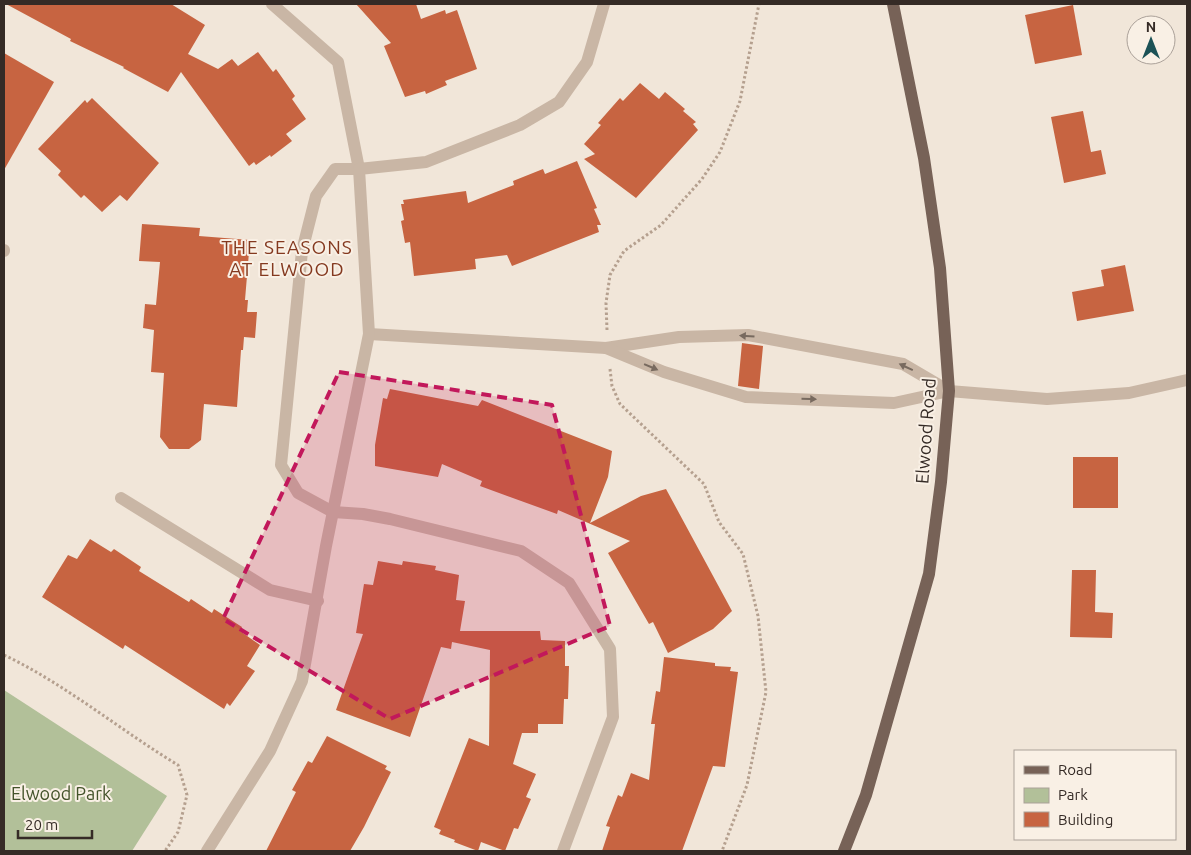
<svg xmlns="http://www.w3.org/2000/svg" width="1191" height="855" font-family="Ubuntu,sans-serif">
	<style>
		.park { fill: #b2c099 }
		.building { fill: #c76441 }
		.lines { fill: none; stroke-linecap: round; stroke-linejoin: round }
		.path { stroke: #b5a08f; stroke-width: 3; stroke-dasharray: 2.5 2.5; stroke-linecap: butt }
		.minor { stroke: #c9b6a5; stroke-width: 12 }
		.major { stroke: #776257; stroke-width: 12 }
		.oneway { fill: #786a5f }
		.marked { fill: #c2185b; fill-opacity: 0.2; stroke: #c2185b; stroke-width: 4; stroke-dasharray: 10 6; stroke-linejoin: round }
		.labels { text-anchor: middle; stroke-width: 4; stroke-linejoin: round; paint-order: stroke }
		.street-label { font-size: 18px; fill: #352b26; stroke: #f9f0e5 }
		.park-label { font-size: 18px; fill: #43532a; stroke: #f9f0e5 }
		.neighbourhood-label { font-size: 19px; letter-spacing: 1px; fill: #84391f; stroke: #f9f0e5 }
	</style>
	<rect width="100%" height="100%" fill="#f1e6d9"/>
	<polygon class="park" points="4,690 167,796 132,851 4,851"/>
	<g class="building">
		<polygon points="6,4 171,4 205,25 188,54 218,69 232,59 238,66 258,52 273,72 276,69 295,96 292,99 306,119 286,134 292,141 271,157 270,155 256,165 254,162 249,166 181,72 168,92 123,68 124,67 70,41 71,39"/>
		<polygon points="356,4 416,4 421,19 445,10 446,14 457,10 477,69 445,81 447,85 426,94 425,91 405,97 384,46 391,43"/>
		<polygon points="1073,5 1082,55 1035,64 1025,15"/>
		<polygon points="4,53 54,82 4,170"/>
		<polygon points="640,83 659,99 665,92 685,109 683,111 696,122 693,124 698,130 636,198 584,159 595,154 584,144 601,125 598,123 620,98 623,101"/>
		<polygon points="92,98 159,163 127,201 120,195 102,212 84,195 81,198 58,175 61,171 38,149 85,100 87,103"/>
		<polygon points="1083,111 1091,152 1101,150 1106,174 1064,183 1051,117"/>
		<polygon points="577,161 597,208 594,209 601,225 597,225 599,232 512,266 507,255 475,259 476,269 414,276 410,242 405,243 401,221 404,220 401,204 404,204 403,200 466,191 468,203 514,185 513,181 543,169 545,174"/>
		<polygon points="142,224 200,228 199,236 250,240 245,300 248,300 247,312 257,312 255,338 244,337 243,350 241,350 237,407 204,404 201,440 189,449 169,449 160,437 164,373 151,372 154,330 143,328 145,304 156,305 160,262 139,261"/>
		<polygon points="1125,265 1134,311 1077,321 1072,292 1104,286 1101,270"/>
		<polygon points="742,343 763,346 759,389 738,386"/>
		<polygon points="390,389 478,406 482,400 612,451 608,477 590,523 641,496 666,489 732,611 713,629 668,653 653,622 649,624 608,553 630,541 558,510 557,514 480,486 482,481 442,464 438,477 375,466 375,445 383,398 387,399"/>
		<rect x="1073" y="457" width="45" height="51"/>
		<polygon points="90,539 111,552 114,549 141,567 139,571 189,602 191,599 212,613 214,609 242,627 240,631 260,645 247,666 255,671 230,706 227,703 224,709 125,645 123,649 42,597 68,555 77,559"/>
		<polygon points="378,561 402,565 403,561 436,566 435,570 459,575 456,600 465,601 460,631 540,631 541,640 565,641 565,666 569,666 568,699 564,699 563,724 538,724 538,733 522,733 513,764 536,774 526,797 531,799 518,829 514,828 505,851 481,842 478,851 454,842 455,840 439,834 441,830 434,827 469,738 489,746 490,650 452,642 451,649 441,647 410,737 336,710 363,634 356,633 364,584 373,585"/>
		<polygon points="1072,570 1096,570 1095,612 1113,613 1112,638 1070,637"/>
		<polygon points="664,657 715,663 715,666 731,667 730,671 738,672 725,767 713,766 682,851 602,851 610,827 606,826 618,795 622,797 631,773 649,780 655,724 651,724 656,691 660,692"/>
		<polygon points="327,736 387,766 385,769 391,772 364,827 350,851 266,851 296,792 292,790 308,761 312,763"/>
	</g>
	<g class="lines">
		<g class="path">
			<polyline points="607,330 606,303 610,275 624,251 661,225 702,179 720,152 740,101 759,4"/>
			<polyline points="610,369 612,386 620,404 704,484 719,522 743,554 758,616 766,692 747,785 722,851"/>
			<path d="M 4,655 C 65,684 120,730 178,765 L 187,795 L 178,832 L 165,851"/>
		</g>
		<g class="minor">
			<polyline points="272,4 338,62 359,169 335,169 316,196 302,251 281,465 298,493 333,512 363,514 390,519 521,551 569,583 610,649 613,717 563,851"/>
			<polyline points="4,250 4,251"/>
			<polyline points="369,334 606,348 679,337 748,335 903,364 949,391"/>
			<polyline points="606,348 664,372 746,397 894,403 949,391 1047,399 1129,393 1187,380"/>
			<polyline points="121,498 270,590 318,601"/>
			<polyline points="207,851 270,751 302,681 326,546 369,334 359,169 426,162 520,125 559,102 587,62 604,4"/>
		</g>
		<polyline class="major" points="844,851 866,795 929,574 941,482 949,391 940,268 924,158 893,4"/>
	</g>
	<defs><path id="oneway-solid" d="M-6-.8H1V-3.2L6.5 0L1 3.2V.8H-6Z" transform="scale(1.25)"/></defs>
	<g class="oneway">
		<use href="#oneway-solid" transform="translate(747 336) rotate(-176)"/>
		<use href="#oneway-solid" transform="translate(651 367) rotate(23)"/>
		<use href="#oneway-solid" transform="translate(906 367) rotate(-155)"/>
		<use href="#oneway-solid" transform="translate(809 399) rotate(2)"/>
	</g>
	<path class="marked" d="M 339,372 L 552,405 L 610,626 L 390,719 L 223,619 Z"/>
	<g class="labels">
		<g class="street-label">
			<text transform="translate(926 431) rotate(-86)" y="6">Elwood Road</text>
		</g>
		<g class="park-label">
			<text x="61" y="800">Elwood Park</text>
		</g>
		<g class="neighbourhood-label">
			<text x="287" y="254">THE SEASONS<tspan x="287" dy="22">AT ELWOOD</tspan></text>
		</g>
	</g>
	<rect width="1191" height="855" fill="none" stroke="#352b26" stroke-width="10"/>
	<rect x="1014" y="750" width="162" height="90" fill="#f9f0e5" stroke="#aba199"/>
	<rect x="1024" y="766" width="25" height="8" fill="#776257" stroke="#aba199"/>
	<text x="1058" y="775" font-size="15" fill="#352b26">Road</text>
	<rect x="1024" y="788" width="25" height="15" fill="#b2c099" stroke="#aba199"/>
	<text x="1058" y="800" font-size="15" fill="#352b26">Park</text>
	<rect x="1024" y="812" width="25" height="15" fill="#c76441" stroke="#aba199"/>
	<text x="1058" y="825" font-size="15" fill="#352b26">Building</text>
	<g transform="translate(1151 40)"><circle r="24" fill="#f9f0e5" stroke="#aba199"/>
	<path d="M0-4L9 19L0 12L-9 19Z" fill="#1c5256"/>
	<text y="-8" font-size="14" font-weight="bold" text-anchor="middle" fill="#352b26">N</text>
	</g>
	<path d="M18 830v8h74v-8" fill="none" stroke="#352b26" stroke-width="2.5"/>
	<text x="25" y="830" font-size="15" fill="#352b26" stroke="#f9f0e5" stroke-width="4" paint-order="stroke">20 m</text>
</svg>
